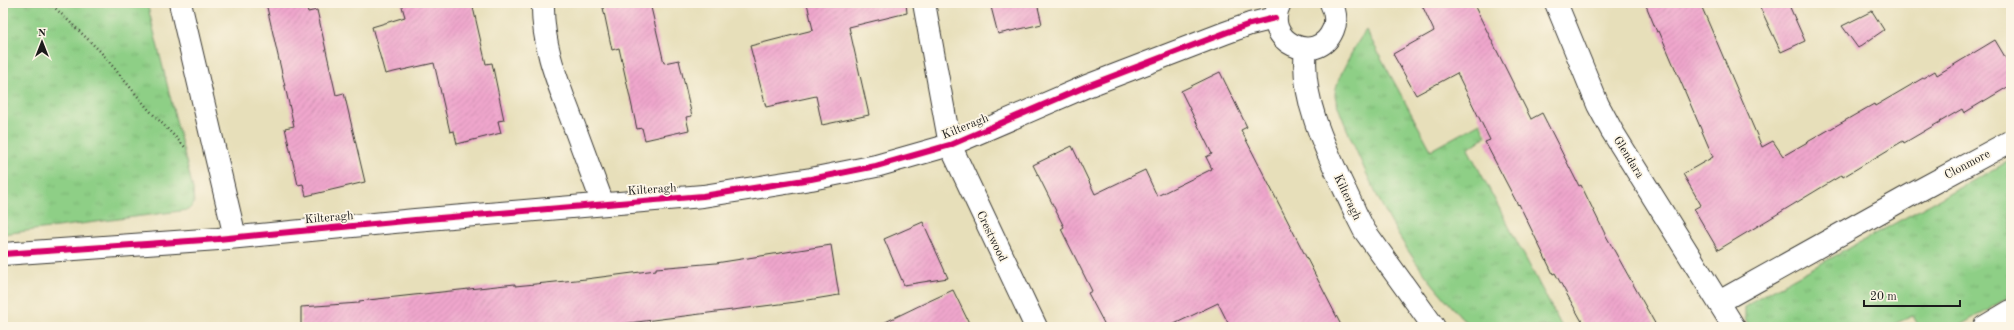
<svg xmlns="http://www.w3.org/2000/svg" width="2014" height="330" font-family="'Old Standard TT',serif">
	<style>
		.grass { fill: url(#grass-tufts); stroke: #557651 }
		.building { fill: url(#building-hatch) }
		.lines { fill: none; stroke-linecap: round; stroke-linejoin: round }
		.minor-casing { stroke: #3a3934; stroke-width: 24 }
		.path { stroke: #3a3934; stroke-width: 2.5; stroke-dasharray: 1 3; stroke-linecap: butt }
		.minor { stroke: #fff; stroke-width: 22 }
		.cycleway-casing { stroke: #fcf5e5; stroke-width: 8 }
		.cycleway { stroke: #d6006c; stroke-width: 6 }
		.labels { text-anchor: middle; stroke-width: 3.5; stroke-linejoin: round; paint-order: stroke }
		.street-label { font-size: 12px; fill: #1c1c1c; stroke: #fcf5e5 }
	</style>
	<defs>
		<pattern id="grass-tufts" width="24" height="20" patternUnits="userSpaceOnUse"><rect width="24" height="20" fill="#8ecf86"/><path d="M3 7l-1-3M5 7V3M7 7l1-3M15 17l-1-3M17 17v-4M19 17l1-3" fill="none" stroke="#7ab173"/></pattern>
		<pattern id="building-hatch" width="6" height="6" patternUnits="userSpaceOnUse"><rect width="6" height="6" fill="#efa6cc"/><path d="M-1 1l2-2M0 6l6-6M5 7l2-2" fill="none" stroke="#cc8eaf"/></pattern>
	</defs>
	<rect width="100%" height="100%" fill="#fcf5e5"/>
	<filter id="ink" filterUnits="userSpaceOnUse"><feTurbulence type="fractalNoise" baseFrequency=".025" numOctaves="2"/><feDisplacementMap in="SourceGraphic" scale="8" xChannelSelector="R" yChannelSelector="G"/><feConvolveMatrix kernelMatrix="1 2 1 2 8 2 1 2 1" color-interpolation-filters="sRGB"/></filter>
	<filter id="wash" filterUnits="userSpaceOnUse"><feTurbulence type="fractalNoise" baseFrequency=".012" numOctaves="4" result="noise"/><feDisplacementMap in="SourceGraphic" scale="16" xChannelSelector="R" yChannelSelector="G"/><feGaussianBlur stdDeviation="0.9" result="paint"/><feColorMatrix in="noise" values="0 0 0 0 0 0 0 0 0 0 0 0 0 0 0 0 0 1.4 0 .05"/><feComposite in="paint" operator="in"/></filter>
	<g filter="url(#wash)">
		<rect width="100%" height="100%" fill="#e7dfba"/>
		<g class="grass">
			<polygon points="3,3 147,3 193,189 194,204 188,210 3,234"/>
			<path d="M 1366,30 L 1431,150 L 1480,123 L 1486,136 L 1468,149 L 1562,327 L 1470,327 C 1448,302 1425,277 1407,249 C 1385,215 1368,178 1352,141 C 1348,131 1336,105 1335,95 C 1335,80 1357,42 1366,30 Z"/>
			<polygon points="2011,160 2011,296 1957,327 1919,327 1913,316 1887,327 1750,327 1745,318 1745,308 1754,300"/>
		</g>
		<g id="blocks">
			<g class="building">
				<polygon points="266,3 306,3 308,12 317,10 336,95 344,93 365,182 306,196 303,184 298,185 285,128 294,126"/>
				<polygon points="401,3 472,3 486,64 492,63 504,120 498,121 501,133 457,144 454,131 450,132 434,63 385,74 372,27 405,17"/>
				<polygon points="602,3 650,3 664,63 679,60 692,116 686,117 689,130 645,140 642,128 637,129 619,48 612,50"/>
				<polygon points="807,3 906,3 907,13 849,27 869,115 822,125 816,96 766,107 750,46 813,30"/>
				<polygon points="990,3 1037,3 1042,24 998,34"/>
				<polygon points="1421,3 1473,3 1531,119 1542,113 1579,186 1581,185 1605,234 1657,327 1585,327 1555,273 1553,274 1519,204 1518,205 1485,142 1490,140 1457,73 1416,95 1393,54 1434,31"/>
				<polygon points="1645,3 1700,3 1762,147 1773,141 1783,156 1874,104 1875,106 1935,71 1937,75 1995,40 2011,67 2011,85 1964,113 1962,109 1904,143 1903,141 1843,177 1842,175 1718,250 1694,209 1701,205 1683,174 1713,157 1659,31 1657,32"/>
				<polygon points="1758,3 1788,3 1805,41 1781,52"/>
				<polygon points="1872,11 1884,30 1858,48 1842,26"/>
				<polygon points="1220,72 1247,127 1241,130 1342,327 1230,327 1218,303 1168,327 1106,327 1088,293 1092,291 1061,229 1064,227 1033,165 1072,146 1095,194 1145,170 1157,196 1212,169 1206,157 1212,154 1181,91"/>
				<polygon points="923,222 948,278 904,285 884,239"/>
				<polygon points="831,245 839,295 796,302 621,324 621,326 609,327 301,327 301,307 359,303 359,301 515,284 515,286 586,279 656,270 656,268 716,263"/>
				<polygon points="953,290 971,327 875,327 925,303"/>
			</g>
		</g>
	</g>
	<g filter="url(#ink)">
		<use href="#blocks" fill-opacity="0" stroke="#3a3934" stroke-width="1"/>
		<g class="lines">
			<g class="minor-casing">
				<g id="minor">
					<polyline points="180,3 235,237"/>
					<path d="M 543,3 C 542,43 556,78 570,115 C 581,144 592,174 603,204"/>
					<polyline points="924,3 950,145 1036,327"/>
					<path d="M 1280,3 C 1260,41 1317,68 1333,30 C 1337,21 1335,11 1331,3"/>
					<polyline points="1556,3 1598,105 1612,131 1734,327"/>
					<path d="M 1306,49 C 1299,105 1334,165 1356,214 L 1364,230 L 1434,327"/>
					<polyline points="3,254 218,239 415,220 703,196 811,179 876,166 950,145 1087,86 1225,33 1250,24 1275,18"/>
					<polyline points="1719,302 1907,197 2011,141"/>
					<polyline points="1984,327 2011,311"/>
				</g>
			</g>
			<polyline class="path" points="50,3 100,51 149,110 185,147"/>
			<use href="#minor" class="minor"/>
			<g class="cycleway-casing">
				<polyline id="cycleway" points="3,254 218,239 415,220 703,196 811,179 876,166 950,145 1087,86 1225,33 1250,24 1275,18"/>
			</g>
			<use href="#cycleway" class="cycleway"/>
		</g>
	</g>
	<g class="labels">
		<g class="street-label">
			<text transform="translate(965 126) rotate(-22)" y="4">Kilteragh</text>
			<text transform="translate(1629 157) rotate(58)" y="4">Glendara</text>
			<text transform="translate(1967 164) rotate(-28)" y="4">Clonmore</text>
			<text transform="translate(652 189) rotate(-4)" y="4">Kilteragh</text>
			<text transform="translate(1348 197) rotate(65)" y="4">Kilteragh</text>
			<text transform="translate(329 217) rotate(-5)" y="4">Kilteragh</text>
			<text transform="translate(992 236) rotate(64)" y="4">Crestwood</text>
		</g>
	</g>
	<rect width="2014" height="330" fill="none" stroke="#fcf5e5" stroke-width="16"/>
	<g transform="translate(42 42)" stroke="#fcf5e5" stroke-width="3" paint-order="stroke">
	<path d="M0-3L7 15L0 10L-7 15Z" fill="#1c1c1c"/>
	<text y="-6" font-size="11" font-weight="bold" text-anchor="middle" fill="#1c1c1c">N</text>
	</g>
	<path d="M1864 300v6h96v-6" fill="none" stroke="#1c1c1c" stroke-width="2"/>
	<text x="1870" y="300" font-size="12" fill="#1c1c1c" stroke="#fcf5e5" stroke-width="3" paint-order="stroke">20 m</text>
</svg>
